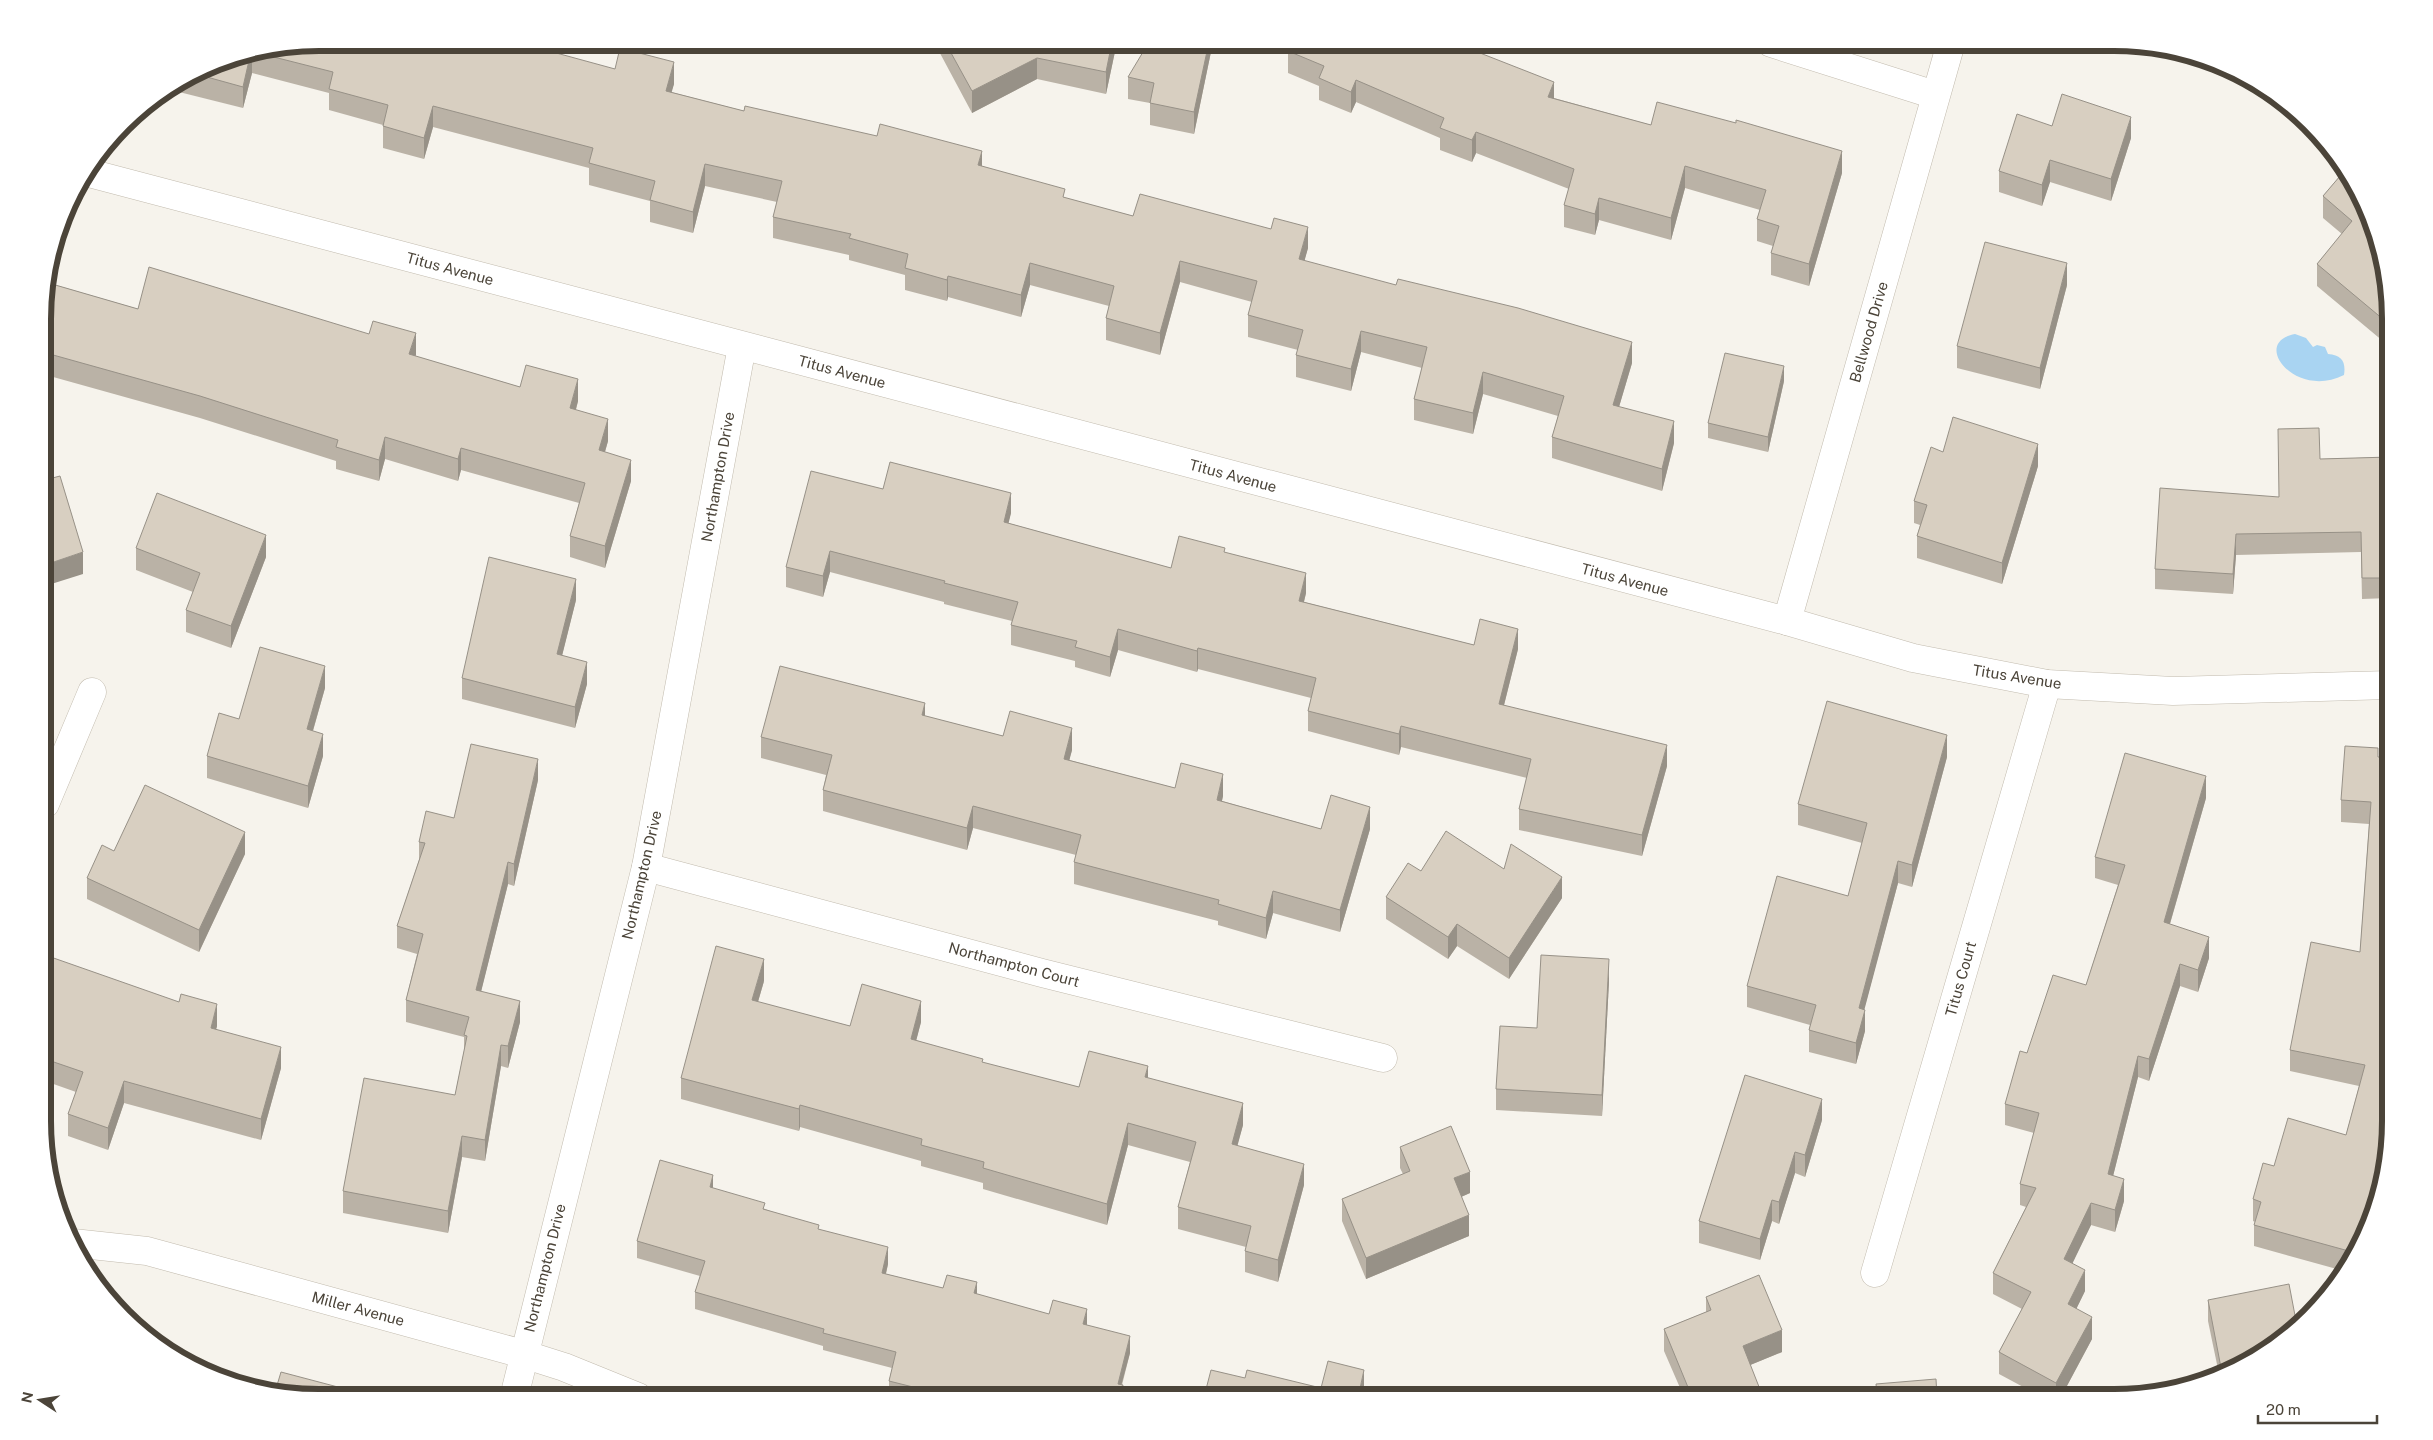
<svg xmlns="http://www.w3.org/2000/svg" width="2433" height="1440" font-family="'Public Sans',sans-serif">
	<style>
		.water { fill: #a9d4f2 }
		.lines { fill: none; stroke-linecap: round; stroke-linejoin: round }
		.street-casing { stroke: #c2bbae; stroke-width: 29 }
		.street { stroke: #fff; stroke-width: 28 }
		.wall { fill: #bab2a6 }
		.shaded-wall { fill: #979187 }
		.building { fill: #d8cfc1; stroke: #979187 }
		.labels { text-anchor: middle; stroke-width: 4; stroke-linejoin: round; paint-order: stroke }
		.street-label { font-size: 15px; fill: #4b4439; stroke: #fff }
		.rim { fill: none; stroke: #4b4439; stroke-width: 6 }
	</style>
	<rect width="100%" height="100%" fill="#f6f3ec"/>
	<path class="water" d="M 2295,334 L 2306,338 L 2313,347 L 2317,345 L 2325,347 L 2328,354 C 2342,355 2346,362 2344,375 C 2295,400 2250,342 2295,334 Z"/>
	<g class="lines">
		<g class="street-casing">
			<g id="street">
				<polyline points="1771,43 1935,95"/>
				<polyline points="89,173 1787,621 1913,658 2047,684 2173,691 2390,685"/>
				<polyline points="1787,621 1951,43"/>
				<polyline points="45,804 92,692"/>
				<polyline points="646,867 1042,973 1383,1058"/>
				<polyline points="73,1243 147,1251 523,1354 564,1367 638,1397"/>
				<polyline points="1875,1273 2047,684"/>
				<polyline points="514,1397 646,867 742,346"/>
			</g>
		</g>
		<use href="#street" class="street"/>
	</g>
	<g class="wall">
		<polygon points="319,42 615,69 674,84 671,92 744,111 982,166 1065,198 1133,216 1308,248 1304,261 1632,363 1619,407 1674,443 1662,491 1552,458 1552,437 1558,416 1483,394 1473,434 1414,420 1414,399 1422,368 1361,352 1351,391 1296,377 1296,355 1298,350 1248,337 1248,315 1252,302 1180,282 1160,355 1106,340 1106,318 1109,306 1030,285 1021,317 948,297 947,301 905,290 905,275 849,260 849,255 773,238 773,217 777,202 705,186 693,233 650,222 650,201 589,185 589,168 433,127 424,159 383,148 383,125 329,110 329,93 252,73 243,108 171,90 213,63"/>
		<polygon points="896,42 919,42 901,52"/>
		<polygon points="934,42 1117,42 1106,94 1037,79 972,113"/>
		<polygon points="1213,42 1194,134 1150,125 1150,103 1128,99 1128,77"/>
		<polygon points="2112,42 2115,42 2167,49 2164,58"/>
		<polygon points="1334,44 1554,98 1651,125 1842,173 1809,286 1771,275 1771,253 1773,246 1757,241 1757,219 1760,210 1685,188 1671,240 1599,220 1595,235 1564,227 1564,205 1569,189 1476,153 1472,162 1440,150 1440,138 1356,102 1351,113 1319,100 1319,86 1288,73 1288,51 1334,45"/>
		<polygon points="2052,126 2131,138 2111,201 2050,182 2042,206 1999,192 1999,171"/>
		<polygon points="2346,169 2390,300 2390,347 2317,286 2317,264 2342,234 2323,218 2323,196"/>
		<polygon points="45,282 138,309 415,356 520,387 578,401 576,410 608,441 605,452 631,481 605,568 570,557 570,536 579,503 461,470 458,481 385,459 379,481 336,469 336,461 200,418 46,375 46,367 45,367"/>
		<polygon points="2067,285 2040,389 1957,368 1957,346"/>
		<polygon points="1784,381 1768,452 1708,438 1708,423"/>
		<polygon points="1943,452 2038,466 2002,584 1917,558 1917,536 1920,525 1914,523 1914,501"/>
		<polygon points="2390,457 2390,598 2362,599 2361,552 2236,555 2233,594 2155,589 2155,569 2279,497 2320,459"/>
		<polygon points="883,489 1011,513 1008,523 1171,568 1225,553 1306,593 1304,602 1474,645 1518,649 1504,705 1667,766 1642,856 1519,830 1519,809 1527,778 1401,747 1399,755 1308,731 1308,711 1311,698 1198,669 1197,672 1118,650 1110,677 1075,667 1075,661 1011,645 1011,625 1012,621 944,604 944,602 830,572 823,597 786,587 786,567"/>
		<polygon points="136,548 266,557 231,648 186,632 186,610 193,592 136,570"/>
		<polygon points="576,600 562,655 587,684 575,728 462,699 462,678"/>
		<polygon points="325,688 313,731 323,756 308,808 207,778 207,756 239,719"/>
		<polygon points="925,716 1003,736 1072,750 1069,760 1175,788 1223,796 1222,801 1321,829 1370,829 1340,932 1273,913 1266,939 1218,925 1218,921 1074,884 1074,862 1076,855 973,828 967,850 823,811 823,790 826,775 761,758 761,737"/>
		<polygon points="1947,757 1912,887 1898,883 1864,1009 1865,1031 1856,1064 1809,1052 1809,1030 1810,1025 1747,1007 1747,986 1848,896 1862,843 1798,825 1798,804"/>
		<polygon points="2378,757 2390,758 2390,1104 2386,1123 2376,1210 2353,1260 2344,1271 2254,1246 2254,1225 2255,1222 2253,1221 2253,1199 2274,1166 2346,1135 2359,1086 2290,1071 2290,1050 2360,952 2369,824 2341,822 2341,800"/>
		<polygon points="538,780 514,886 508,884 481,991 520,1022 508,1068 501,1066 485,1161 462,1157 448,1233 343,1213 343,1191 455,1095 464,1051 464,1037 406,1022 406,1000 417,954 397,948 397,926 419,860 419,842 454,818"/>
		<polygon points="2206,798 2170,924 2209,958 2198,992 2180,986 2149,1081 2138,1077 2113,1176 2124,1201 2115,1232 2091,1225 2072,1263 2085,1291 2076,1309 2092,1339 2061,1397 2042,1397 1999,1374 1999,1352 2022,1309 1993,1294 1993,1273 2026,1207 2020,1205 2020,1184 2034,1133 2005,1125 2005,1104 2027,1053 2086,985 2118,885 2095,878 2095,857"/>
		<polygon points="114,851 245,854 199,952 87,899 87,878"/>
		<polygon points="1504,869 1562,898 1509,979 1457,946 1448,959 1386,919 1386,897 1421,871"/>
		<polygon points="45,955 217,1026 216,1029 281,1068 261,1140 124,1103 108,1150 68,1136 68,1114 76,1092 45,1081"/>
		<polygon points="764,981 758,1002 850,1026 921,1022 916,1040 983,1063 1079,1087 1148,1078 1243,1125 1237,1146 1304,1185 1278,1282 1245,1272 1245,1251 1246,1247 1178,1229 1178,1207 1190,1162 1128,1145 1107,1225 983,1189 983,1183 921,1166 921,1161 800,1127 799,1131 681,1099 681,1078"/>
		<polygon points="1609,981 1602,1116 1496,1110 1496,1089 1537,1028"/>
		<polygon points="1822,1120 1805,1177 1795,1173 1779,1224 1772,1221 1760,1260 1699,1243 1699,1221"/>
		<polygon points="1400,1147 1470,1193 1461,1197 1469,1236 1366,1279 1342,1221 1342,1199 1403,1174 1400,1168"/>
		<polygon points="713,1188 765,1209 819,1230 888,1264 886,1274 943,1288 977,1294 1087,1325 1130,1353 1122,1385 1123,1397 889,1397 889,1381 892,1368 823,1350 823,1346 695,1309 695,1292 700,1276 637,1258 637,1241"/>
		<polygon points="1706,1297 1782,1352 1750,1365 1763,1397 1684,1397 1664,1351 1664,1329 1706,1312"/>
		<polygon points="2208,1300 2253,1360 2219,1374 2208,1321"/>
	</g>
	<g class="shaded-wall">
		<polygon points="901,42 919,42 901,52"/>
		<polygon points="1112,42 1117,42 1106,94 1106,72"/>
		<polygon points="1209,42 1213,42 1194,134 1194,112"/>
		<polygon points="2164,49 2167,49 2164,58"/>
		<polygon points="250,56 252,56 252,73 243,108 243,87"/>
		<polygon points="1037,58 1037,79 972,113 972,91"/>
		<polygon points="674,62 674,84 666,112 666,91"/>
		<polygon points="1356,80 1356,102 1351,113 1351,92"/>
		<polygon points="1554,82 1554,103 1548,97"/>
		<polygon points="433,106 433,127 424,159 424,138"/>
		<polygon points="2131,117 2131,138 2111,201 2111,179"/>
		<polygon points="1476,132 1476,153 1472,162 1472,140"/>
		<polygon points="982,151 982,172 978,165"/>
		<polygon points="1842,151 1842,173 1809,286 1809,264"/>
		<polygon points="2050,160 2050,182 2042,206 2042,185"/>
		<polygon points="705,164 705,186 693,233 693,212"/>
		<polygon points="1685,166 1685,188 1671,240 1671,218"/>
		<polygon points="1599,198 1599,220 1595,235 1595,214"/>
		<polygon points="1308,227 1308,248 1299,281 1299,259"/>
		<polygon points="1180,261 1180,282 1160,355 1160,333"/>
		<polygon points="1030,263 1030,285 1021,317 1021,295"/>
		<polygon points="2067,263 2067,285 2040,389 2040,368"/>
		<polygon points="948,276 948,297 947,301 947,280"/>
		<polygon points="1361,331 1361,352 1351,391 1351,369"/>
		<polygon points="416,333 416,355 409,375 409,354"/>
		<polygon points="1632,342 1632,363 1613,427 1613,405"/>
		<polygon points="1784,366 1784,381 1768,452 1768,437"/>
		<polygon points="1483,372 1483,394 1473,434 1473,413"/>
		<polygon points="578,379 578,401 570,430 570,408"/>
		<polygon points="608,419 608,441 599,472 599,450"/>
		<polygon points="1674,421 1674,443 1662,491 1662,469"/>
		<polygon points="385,437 385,459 379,481 379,460"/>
		<polygon points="2038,444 2038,466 2002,584 2002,563"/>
		<polygon points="461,448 461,470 458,481 458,459"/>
		<polygon points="631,460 631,481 605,568 605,546"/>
		<polygon points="1011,493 1011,513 1004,542 1004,522"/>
		<polygon points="2236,534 2236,555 2233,594 2233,574"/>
		<polygon points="266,535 266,557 231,648 231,626"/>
		<polygon points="830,551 830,572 823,597 823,576"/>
		<polygon points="83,552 83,574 45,586 45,565"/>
		<polygon points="1306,573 1306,593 1299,621 1299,601"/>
		<polygon points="576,579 576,600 557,676 557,654"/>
		<polygon points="1118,629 1118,650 1110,677 1110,657"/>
		<polygon points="1518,629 1518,649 1499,725 1499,704"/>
		<polygon points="1198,648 1198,669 1197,672 1197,651"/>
		<polygon points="587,662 587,684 575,728 575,707"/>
		<polygon points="325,666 325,688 307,751 307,729"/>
		<polygon points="925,703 925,725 922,715"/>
		<polygon points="1401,726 1401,747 1399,755 1399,734"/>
		<polygon points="1072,728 1072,750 1064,781 1064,759"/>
		<polygon points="323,734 323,756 308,808 308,786"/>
		<polygon points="1947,735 1947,757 1912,887 1912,865"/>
		<polygon points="1667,745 1667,766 1642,856 1642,835"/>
		<polygon points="538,759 538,780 514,886 514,864"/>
		<polygon points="1223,774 1223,796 1217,821 1217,800"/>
		<polygon points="2206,776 2206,798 2164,944 2164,922"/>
		<polygon points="973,806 973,828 967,850 967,828"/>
		<polygon points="1370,807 1370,829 1340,932 1340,910"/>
		<polygon points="245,832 245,854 199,952 199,930"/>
		<polygon points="1898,861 1898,883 1859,1030 1859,1008"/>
		<polygon points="508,862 508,884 476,1012 476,990"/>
		<polygon points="1562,877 1562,898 1509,979 1509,958"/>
		<polygon points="1273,891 1273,913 1266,939 1266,918"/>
		<polygon points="1457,924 1457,946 1448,959 1448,937"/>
		<polygon points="2209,937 2209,958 2198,992 2198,970"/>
		<polygon points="764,959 764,981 752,1022 752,1000"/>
		<polygon points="1609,959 1609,981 1602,1116 1602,1095"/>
		<polygon points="2180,964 2180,986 2149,1081 2149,1059"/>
		<polygon points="520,1001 520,1022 508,1068 508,1046"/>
		<polygon points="921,1001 921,1022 911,1061 911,1039"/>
		<polygon points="217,1004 217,1026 211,1049 211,1028"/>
		<polygon points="1865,1010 1865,1031 1856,1064 1856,1043"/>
		<polygon points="501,1045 501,1066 485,1161 485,1140"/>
		<polygon points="281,1047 281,1068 261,1140 261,1119"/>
		<polygon points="2138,1056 2138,1077 2108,1196 2108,1174"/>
		<polygon points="1148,1066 1148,1088 1145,1077"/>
		<polygon points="124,1081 124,1103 108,1150 108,1128"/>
		<polygon points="2390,1082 2390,1104 2382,1144 2382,1122"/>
		<polygon points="1822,1099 1822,1120 1805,1177 1805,1155"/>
		<polygon points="1243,1103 1243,1125 1232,1166 1232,1144"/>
		<polygon points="800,1105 800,1127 799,1131 799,1109"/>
		<polygon points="1128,1123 1128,1145 1107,1225 1107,1204"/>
		<polygon points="462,1136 462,1157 448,1233 448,1211"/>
		<polygon points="1795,1152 1795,1173 1779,1224 1779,1202"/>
		<polygon points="1304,1164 1304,1185 1278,1282 1278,1260"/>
		<polygon points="1470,1172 1470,1193 1454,1200 1454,1178"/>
		<polygon points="713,1175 713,1192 710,1187"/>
		<polygon points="2124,1179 2124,1201 2115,1232 2115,1210"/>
		<polygon points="1772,1200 1772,1221 1760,1260 1760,1239"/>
		<polygon points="2091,1203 2091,1225 2064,1281 2064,1259"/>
		<polygon points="1469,1215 1469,1236 1366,1279 1366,1258"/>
		<polygon points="888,1247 888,1264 882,1290 882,1273"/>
		<polygon points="2085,1270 2085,1291 2068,1326 2068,1304"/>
		<polygon points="977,1282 977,1299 974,1293"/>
		<polygon points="1087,1309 1087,1326 1083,1324"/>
		<polygon points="2092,1317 2092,1339 2061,1397 2056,1397 2056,1383"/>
		<polygon points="1782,1330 1782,1352 1743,1368 1743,1346"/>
		<polygon points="1130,1336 1130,1353 1118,1397 1118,1384"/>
		<polygon points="1364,1370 1364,1392 1363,1397 1359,1393"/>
		<polygon points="1123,1385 1123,1397 1120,1397"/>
	</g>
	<g class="building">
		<polygon points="319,42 516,42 615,69 620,48 674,62 666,91 744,111 745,106 877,136 880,124 982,151 978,165 1065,189 1063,197 1133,216 1140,194 1271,229 1274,218 1308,227 1299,259 1396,285 1398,279 1518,308 1632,342 1613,405 1674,421 1662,469 1552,437 1564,396 1483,372 1473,413 1414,399 1427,347 1361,331 1351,369 1296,355 1303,330 1248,315 1257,281 1180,261 1160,333 1106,318 1114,286 1030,263 1021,295 948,276 947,280 905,268 908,254 849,238 851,234 773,217 782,181 705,164 693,212 650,200 655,181 589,163 593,148 433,106 424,138 383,126 388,105 329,89 333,72 262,54"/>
		<polygon points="945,42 1112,42 1106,72 1037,58 972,91"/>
		<polygon points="1149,42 1209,42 1194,112 1150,103 1154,83 1128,77"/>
		<polygon points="1291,42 1321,42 1336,46 1334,44 1334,42 1452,42 1554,82 1548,97 1651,125 1657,102 1736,123 1736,120 1842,151 1809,264 1771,253 1779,226 1757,219 1766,190 1685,166 1671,218 1599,198 1595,214 1564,205 1574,169 1476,132 1472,140 1440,128 1444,118 1356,80 1351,92 1319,78 1324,66 1288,51"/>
		<polygon points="250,56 243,87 196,74 213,63"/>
		<polygon points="2062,94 2131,117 2111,179 2050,160 2042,185 1999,171 2017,114 2052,126"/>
		<polygon points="2346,169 2376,230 2390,300 2390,325 2317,264 2352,221 2323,196"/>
		<polygon points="1985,242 2067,263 2040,368 1957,346"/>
		<polygon points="149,267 369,334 373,321 416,333 409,354 520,387 526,365 578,379 570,408 608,419 599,450 631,460 605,546 570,536 585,483 461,448 458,459 385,437 379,460 336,447 338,440 200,396 46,353 48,346 45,345 45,282 138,309"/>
		<polygon points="1725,353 1784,366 1768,437 1708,423"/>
		<polygon points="1953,417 2038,444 2002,563 1917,536 1927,505 1914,501 1931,447 1943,452"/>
		<polygon points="2319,428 2320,459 2390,457 2390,578 2362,578 2361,532 2236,534 2233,574 2155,569 2160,488 2279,497 2278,429"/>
		<polygon points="890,462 1011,493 1004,522 1171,568 1179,536 1225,548 1224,552 1306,573 1299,601 1474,645 1480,619 1518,629 1499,704 1667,745 1642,835 1519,809 1531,759 1401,726 1399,734 1308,711 1316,678 1198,648 1197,651 1118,629 1110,657 1075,647 1077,641 1011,625 1018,602 944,583 945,581 830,551 823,576 786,567 811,471 883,489"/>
		<polygon points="60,476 83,552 45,565 45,480"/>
		<polygon points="157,493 266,535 231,626 186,610 200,573 136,548"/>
		<polygon points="489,557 576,579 557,654 587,662 575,707 462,678"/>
		<polygon points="260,647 325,666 307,729 323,734 308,786 207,756 219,713 239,719"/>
		<polygon points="780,666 925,703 922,715 1003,736 1010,711 1072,728 1064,759 1175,788 1181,763 1223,774 1217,800 1321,829 1331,795 1370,807 1340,910 1273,891 1266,918 1218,904 1219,900 1074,862 1081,835 973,806 967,828 823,790 832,755 761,737"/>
		<polygon points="1827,701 1947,735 1912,865 1898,861 1859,1008 1865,1010 1856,1043 1809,1030 1816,1005 1747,986 1777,876 1848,896 1867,823 1798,804"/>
		<polygon points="471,744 538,759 514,864 508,862 476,990 520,1001 508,1046 501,1045 485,1140 462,1136 448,1211 343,1191 364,1078 455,1095 467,1036 464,1035 469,1017 406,1000 423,934 397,926 425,843 419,842 426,811 454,818"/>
		<polygon points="2345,746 2378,748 2378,757 2390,757 2390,1082 2382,1122 2390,1124 2390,1139 2376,1210 2356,1253 2254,1225 2261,1202 2253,1199 2263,1163 2274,1166 2288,1118 2346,1135 2365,1065 2290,1050 2311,942 2360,952 2371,802 2341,800"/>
		<polygon points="2125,753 2206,776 2164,922 2209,937 2198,970 2180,964 2149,1059 2138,1056 2108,1174 2124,1179 2115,1210 2091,1203 2064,1259 2085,1270 2068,1304 2092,1317 2056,1383 1999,1352 2031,1292 1993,1273 2036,1188 2020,1184 2039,1113 2005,1104 2020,1051 2027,1053 2053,975 2086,985 2125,865 2095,857"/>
		<polygon points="145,785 245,832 199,930 87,878 102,845 114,851"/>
		<polygon points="1446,831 1504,869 1511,844 1562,877 1509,958 1457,924 1448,937 1386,897 1408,863 1421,871"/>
		<polygon points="716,946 764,959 752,1000 850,1026 862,984 921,1001 911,1039 983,1059 982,1062 1079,1087 1089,1051 1148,1066 1145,1077 1243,1103 1232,1144 1304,1164 1278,1260 1245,1251 1251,1226 1178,1207 1196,1142 1128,1123 1107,1204 983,1168 984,1162 921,1145 922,1139 800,1105 799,1109 681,1078"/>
		<polygon points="45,955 179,1002 181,994 217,1004 211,1028 281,1047 261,1119 124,1081 108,1128 68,1114 83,1072 45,1059"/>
		<polygon points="1541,955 1609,959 1602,1095 1496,1089 1500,1026 1537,1028"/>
		<polygon points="1745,1075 1822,1099 1805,1155 1795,1152 1779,1202 1772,1200 1760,1239 1699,1221"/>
		<polygon points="1451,1126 1470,1172 1454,1178 1469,1215 1366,1258 1342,1199 1410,1171 1400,1147"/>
		<polygon points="660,1160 713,1175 710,1187 765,1203 763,1209 819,1225 818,1229 888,1247 882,1273 943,1288 947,1275 977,1282 974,1293 1049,1314 1053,1300 1087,1309 1083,1324 1130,1336 1118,1384 1123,1385 1120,1397 953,1397 889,1381 896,1352 823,1333 824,1329 695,1292 705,1261 637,1241"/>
		<polygon points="1759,1275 1782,1330 1743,1346 1763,1397 1692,1397 1664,1329 1711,1310 1706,1297"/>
		<polygon points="2289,1284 2297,1326 2253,1360 2222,1373 2208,1300"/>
		<polygon points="140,1330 158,1333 156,1342"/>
		<polygon points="1328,1361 1364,1370 1359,1393 1374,1397 1204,1397 1211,1370 1245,1378 1247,1370 1321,1388"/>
		<polygon points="281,1372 372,1396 372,1397 318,1398 275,1392"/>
		<polygon points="1936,1379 1937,1397 1836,1397 1877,1394 1876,1384"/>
	</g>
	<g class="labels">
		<g class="street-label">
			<text transform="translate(450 269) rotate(15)" y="5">Titus Avenue</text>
			<text transform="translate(1869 332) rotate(-74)" y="5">Bellwood Drive</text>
			<text transform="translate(842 372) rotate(15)" y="5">Titus Avenue</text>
			<text transform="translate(1233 476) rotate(15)" y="5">Titus Avenue</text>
			<text transform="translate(718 477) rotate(-80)" y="5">Northampton Drive</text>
			<text transform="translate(1625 580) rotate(15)" y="5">Titus Avenue</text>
			<text transform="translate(2017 677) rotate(9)" y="5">Titus Avenue</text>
			<text transform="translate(642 875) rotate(-77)" y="5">Northampton Drive</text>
			<text transform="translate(1014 965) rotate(15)" y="5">Northampton Court</text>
			<text transform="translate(1961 979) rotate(-74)" y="5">Titus Court</text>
			<text transform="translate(545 1268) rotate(-76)" y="5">Northampton Drive</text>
			<text transform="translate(358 1309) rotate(15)" y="5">Miller Avenue</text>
		</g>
	</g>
	<path d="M0 0H2433V1440H0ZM319 51H2114A268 268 0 0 1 2382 319V1121A268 268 0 0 1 2114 1389H319A268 268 0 0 1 51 1121V319A268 268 0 0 1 319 51Z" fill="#fff" fill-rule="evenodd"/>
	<path class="rim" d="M319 51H2114A268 268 0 0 1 2382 319V1121A268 268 0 0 1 2114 1389H319A268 268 0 0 1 51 1121V319A268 268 0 0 1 319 51Z"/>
	<g transform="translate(40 1400) rotate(282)" stroke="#ffffff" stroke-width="4" paint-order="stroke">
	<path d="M0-4L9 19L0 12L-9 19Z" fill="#4b4439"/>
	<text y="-8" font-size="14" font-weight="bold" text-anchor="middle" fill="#4b4439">N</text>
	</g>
	<path d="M2258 1415v8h119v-8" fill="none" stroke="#4b4439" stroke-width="2.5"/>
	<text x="2266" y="1415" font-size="15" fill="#4b4439" stroke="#ffffff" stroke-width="4" paint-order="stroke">20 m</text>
</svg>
